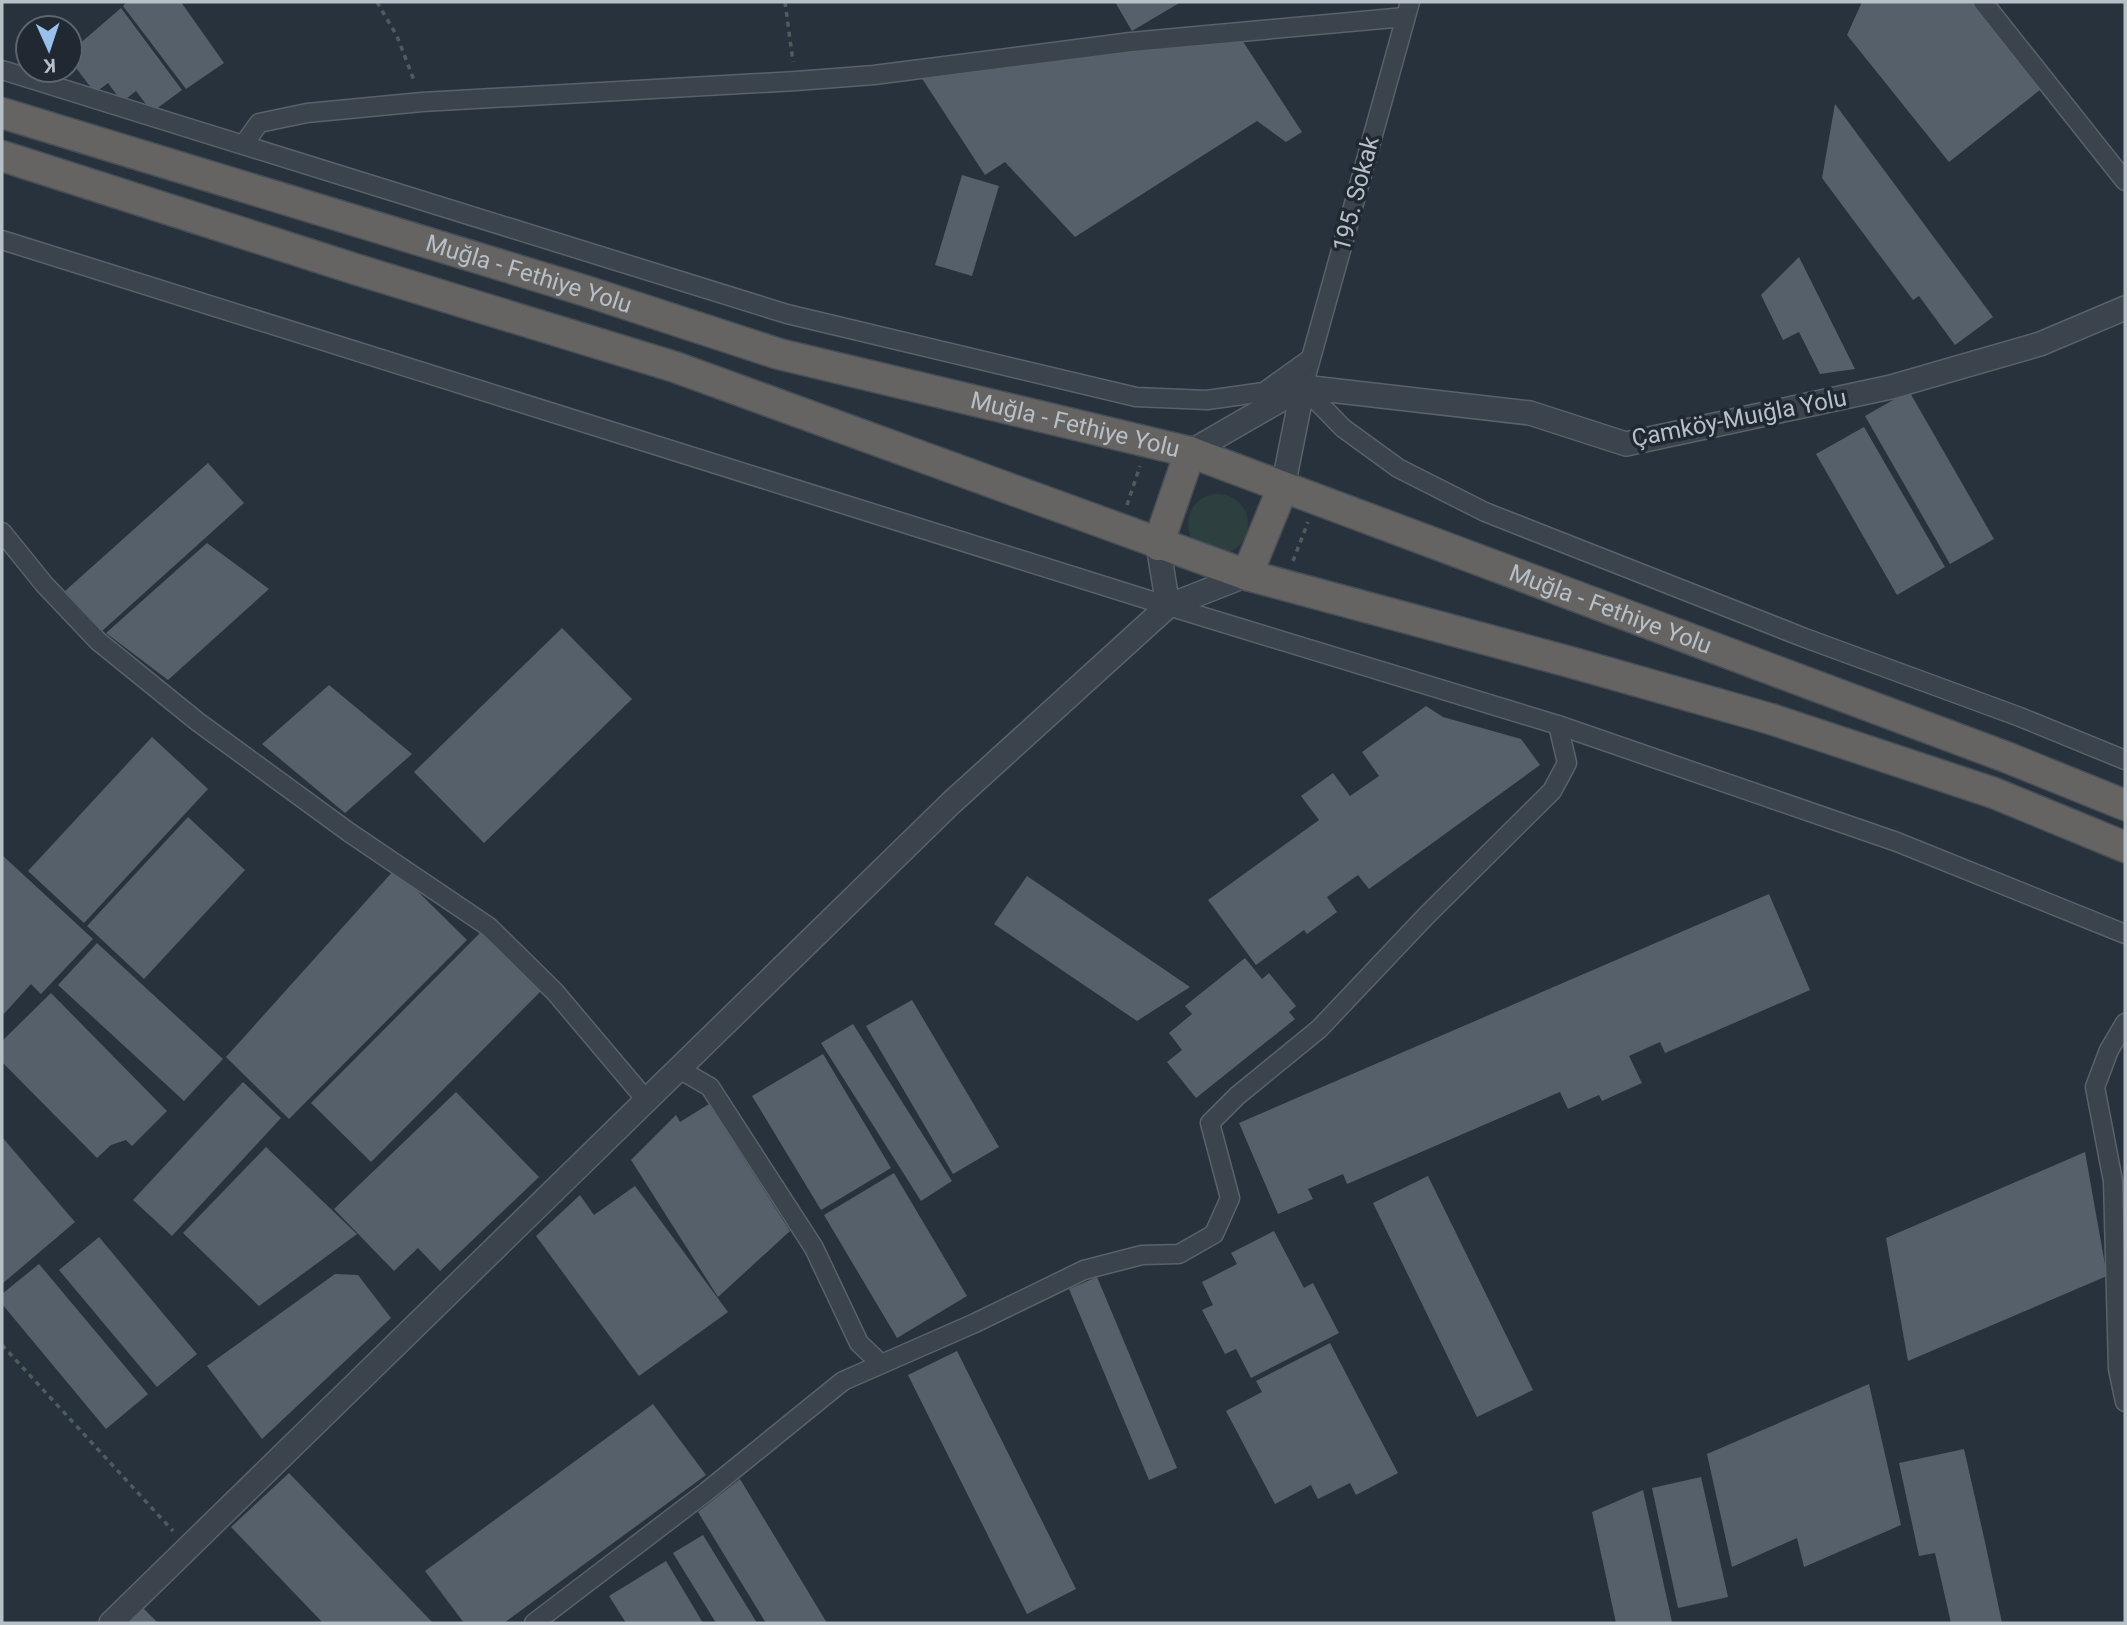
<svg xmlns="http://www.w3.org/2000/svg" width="2127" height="1625" font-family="Roboto,sans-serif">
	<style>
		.green { fill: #2d403f }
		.building { fill: #55606b }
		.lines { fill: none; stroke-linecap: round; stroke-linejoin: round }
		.minor-casing { stroke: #59626a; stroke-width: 21 }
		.tertiary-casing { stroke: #59626a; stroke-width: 26 }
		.trunk-casing { stroke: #464f57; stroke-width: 33 }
		.path { stroke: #4c5d5e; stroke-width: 3.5; stroke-dasharray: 5 5; stroke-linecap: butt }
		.minor { stroke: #3b444c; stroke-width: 18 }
		.tertiary { stroke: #3b444c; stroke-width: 23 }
		.trunk { stroke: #666462; stroke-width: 30 }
		.labels { text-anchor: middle; stroke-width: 7; stroke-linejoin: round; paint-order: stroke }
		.street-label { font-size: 24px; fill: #b7bfc7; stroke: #202931 }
	</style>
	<rect width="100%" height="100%" fill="#28323c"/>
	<circle class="green" cx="1218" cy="524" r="30"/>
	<g class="building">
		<polygon points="127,2 181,2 224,63 186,89 123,6"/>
		<polygon points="1115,2 1181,2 1132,31"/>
		<polygon points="1862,2 1977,2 2045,86 1949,162 1847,35"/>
		<polygon points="121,8 182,90 152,112 136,91 122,102 108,83 95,93 70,60 70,52"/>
		<polygon points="1242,40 1302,132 1286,142 1257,121 1075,237 1005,162 985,175 919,74"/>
		<polygon points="1835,104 1993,317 1955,345 1919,296 1913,300 1822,178"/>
		<polygon points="962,175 999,186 972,276 935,265"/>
		<polygon points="1799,257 1855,369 1820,374 1799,332 1783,340 1761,295"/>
		<polygon points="1909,391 1994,539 1950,564 1865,416"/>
		<polygon points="1864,427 1945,567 1897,595 1816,454"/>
		<polygon points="208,463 244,503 102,631 65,591"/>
		<polygon points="207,543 269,589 168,680 106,633"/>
		<polygon points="562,628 632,699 484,843 414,772"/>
		<polygon points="329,685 412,754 345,813 262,744"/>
		<polygon points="1426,706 1443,717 1521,739 1540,765 1369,889 1358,875 1327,897 1337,912 1307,934 1304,930 1256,965 1208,900 1319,820 1301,796 1333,773 1350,796 1379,776 1362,752"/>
		<polygon points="152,737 208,789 84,923 28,871"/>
		<polygon points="188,817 245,870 144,979 87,926"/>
		<polygon points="2,855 93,939 41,994 31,984 2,1016"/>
		<polygon points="395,869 467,940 289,1119 226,1057"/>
		<polygon points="1027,876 1190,987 1137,1021 994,924"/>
		<polygon points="1769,894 1810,990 1665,1053 1660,1042 1629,1056 1642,1083 1602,1101 1599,1095 1568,1109 1560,1092 1347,1184 1343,1174 1308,1189 1313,1199 1278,1214 1239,1123"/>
		<polygon points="483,930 543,989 371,1162 311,1103"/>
		<polygon points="97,943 223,1059 184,1101 58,985"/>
		<polygon points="1245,958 1262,979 1269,973 1296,1006 1289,1012 1295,1019 1196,1098 1167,1062 1182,1050 1169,1033 1192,1014 1185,1006"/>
		<polygon points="51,993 167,1111 132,1146 126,1140 111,1145 97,1158 2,1062 2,1041"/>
		<polygon points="912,1000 999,1147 953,1174 866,1026"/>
		<polygon points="853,1024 952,1181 921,1201 821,1043"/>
		<polygon points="823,1054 891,1168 821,1210 752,1096"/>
		<polygon points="243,1082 281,1118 172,1236 133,1200"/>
		<polygon points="456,1092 539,1177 440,1271 418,1248 394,1271 334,1209"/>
		<polygon points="709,1104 790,1231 718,1297 631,1160 676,1115 680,1122"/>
		<polygon points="2,1137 75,1222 2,1284"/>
		<polygon points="266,1147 357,1234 259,1306 183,1233"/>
		<polygon points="2085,1152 2107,1276 1908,1361 1886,1238"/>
		<polygon points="894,1173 967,1296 897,1338 824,1215"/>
		<polygon points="1428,1176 1533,1390 1477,1417 1373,1203"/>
		<polygon points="635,1186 728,1312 639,1376 536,1236 580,1195 594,1215"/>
		<polygon points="1274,1231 1304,1288 1313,1283 1339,1333 1251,1378 1236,1349 1225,1354 1202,1310 1213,1305 1202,1282 1237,1264 1231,1253"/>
		<polygon points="99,1237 197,1354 157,1387 59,1270"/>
		<polygon points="39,1264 148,1394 106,1429 2,1304 2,1294"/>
		<polygon points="335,1274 358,1275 391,1318 262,1439 207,1366"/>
		<polygon points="1097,1277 1177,1468 1149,1480 1069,1289"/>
		<polygon points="1330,1343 1398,1473 1356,1495 1350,1483 1318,1499 1311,1485 1275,1504 1226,1411 1262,1392 1256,1381"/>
		<polygon points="957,1351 1076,1589 1027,1614 908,1375"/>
		<polygon points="1869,1384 1901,1525 1804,1567 1797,1538 1732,1567 1707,1454"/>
		<polygon points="653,1404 706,1475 504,1623 464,1623 425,1571"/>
		<polygon points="1964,1449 1985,1542 2002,1623 1951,1623 1935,1553 1919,1556 1899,1463"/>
		<polygon points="289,1473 433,1623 323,1623 231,1527"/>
		<polygon points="1701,1477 1728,1597 1678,1608 1652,1488"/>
		<polygon points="740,1479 827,1623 766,1623 698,1512"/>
		<polygon points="1643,1490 1672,1622 1616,1623 1592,1512"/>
		<polygon points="703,1535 757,1623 716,1623 673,1553"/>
		<polygon points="666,1561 703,1623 626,1623 609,1596"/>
		<polygon points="142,1607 158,1623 125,1623"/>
	</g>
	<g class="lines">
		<g class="minor-casing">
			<g id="minor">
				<polyline points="1410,2 1303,387 1343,428 1398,468 1485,512 1805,638 2020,717 2125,760"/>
				<polyline points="1983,2 2125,181"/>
				<polyline points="2,70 787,314 1136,397 1207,400 1264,392 1310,359"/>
				<polyline points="244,144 259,123 307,113 422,102 796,81 874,75 1131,42 1405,17"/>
				<polyline points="2,240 1168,606 1558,725 1897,842 2125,934"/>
				<polyline points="2,532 44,584 98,641 198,722 350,833 489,927 555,992 647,1101"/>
				<polyline points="2125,1023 2109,1050 2095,1087 2113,1181 2118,1369 2125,1402"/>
				<polyline points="679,1069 710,1087 814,1248 859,1343 881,1364"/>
				<polyline points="534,1623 706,1492 843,1381 975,1323 1084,1270 1142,1255 1179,1254 1214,1234 1230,1198 1210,1123 1237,1096 1319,1029 1427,915 1552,791 1567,763 1558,725"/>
			</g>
		</g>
		<g class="tertiary-casing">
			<g id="tertiary">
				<polyline points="1303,387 1530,413 1626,444 1891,387 2040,344 2125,308"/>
				<polyline points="1190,452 1303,387"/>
				<polyline points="1283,487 1303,387"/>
				<polyline points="1158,545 1168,606"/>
				<polyline points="111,1623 951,803 1168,606 1247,575"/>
			</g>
		</g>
		<g class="trunk-casing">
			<g id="trunk">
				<path id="s1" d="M 2,113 L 586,291 L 779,354 L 1190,452 L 2006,757 L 2125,805"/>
				<polyline points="2,156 355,269 675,367 1247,575 1570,662 1771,719 1994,793 2125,847"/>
				<polyline points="1158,545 1190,452"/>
				<polyline points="1247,575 1283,487"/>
			</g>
		</g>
		<g class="path">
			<polyline points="377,2 397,36 415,83"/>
			<polyline points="785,2 793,62"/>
			<polyline points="1127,505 1140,466"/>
			<polyline points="1293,561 1308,522"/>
			<polyline points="2,1345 173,1531"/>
		</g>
		<use href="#minor" class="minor"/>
		<use href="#tertiary" class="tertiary"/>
		<use href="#trunk" class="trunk"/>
	</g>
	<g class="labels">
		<g class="street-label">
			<text transform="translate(1356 194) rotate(-75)" y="8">195. Sokak</text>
			<text dy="8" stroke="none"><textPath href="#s1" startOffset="551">Muğla - Fethiye Yolu</textPath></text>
			<text transform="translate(1739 418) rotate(-11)" y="8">Çamköy-Muığla Yolu</text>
			<text dy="8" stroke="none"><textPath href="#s1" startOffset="1118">Muğla - Fethiye Yolu</textPath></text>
			<text dy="8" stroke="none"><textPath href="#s1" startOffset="1685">Muğla - Fethiye Yolu</textPath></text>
		</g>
	</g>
	<rect width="2127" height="1625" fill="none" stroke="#b7bfc7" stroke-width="7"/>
	<g transform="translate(49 49) rotate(177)"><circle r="33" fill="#202931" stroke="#5c656d" stroke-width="2"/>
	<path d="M0-5L12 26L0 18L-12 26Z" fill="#99bfeb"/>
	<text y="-10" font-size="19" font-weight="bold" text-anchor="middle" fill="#b7bfc7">K</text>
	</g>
</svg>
